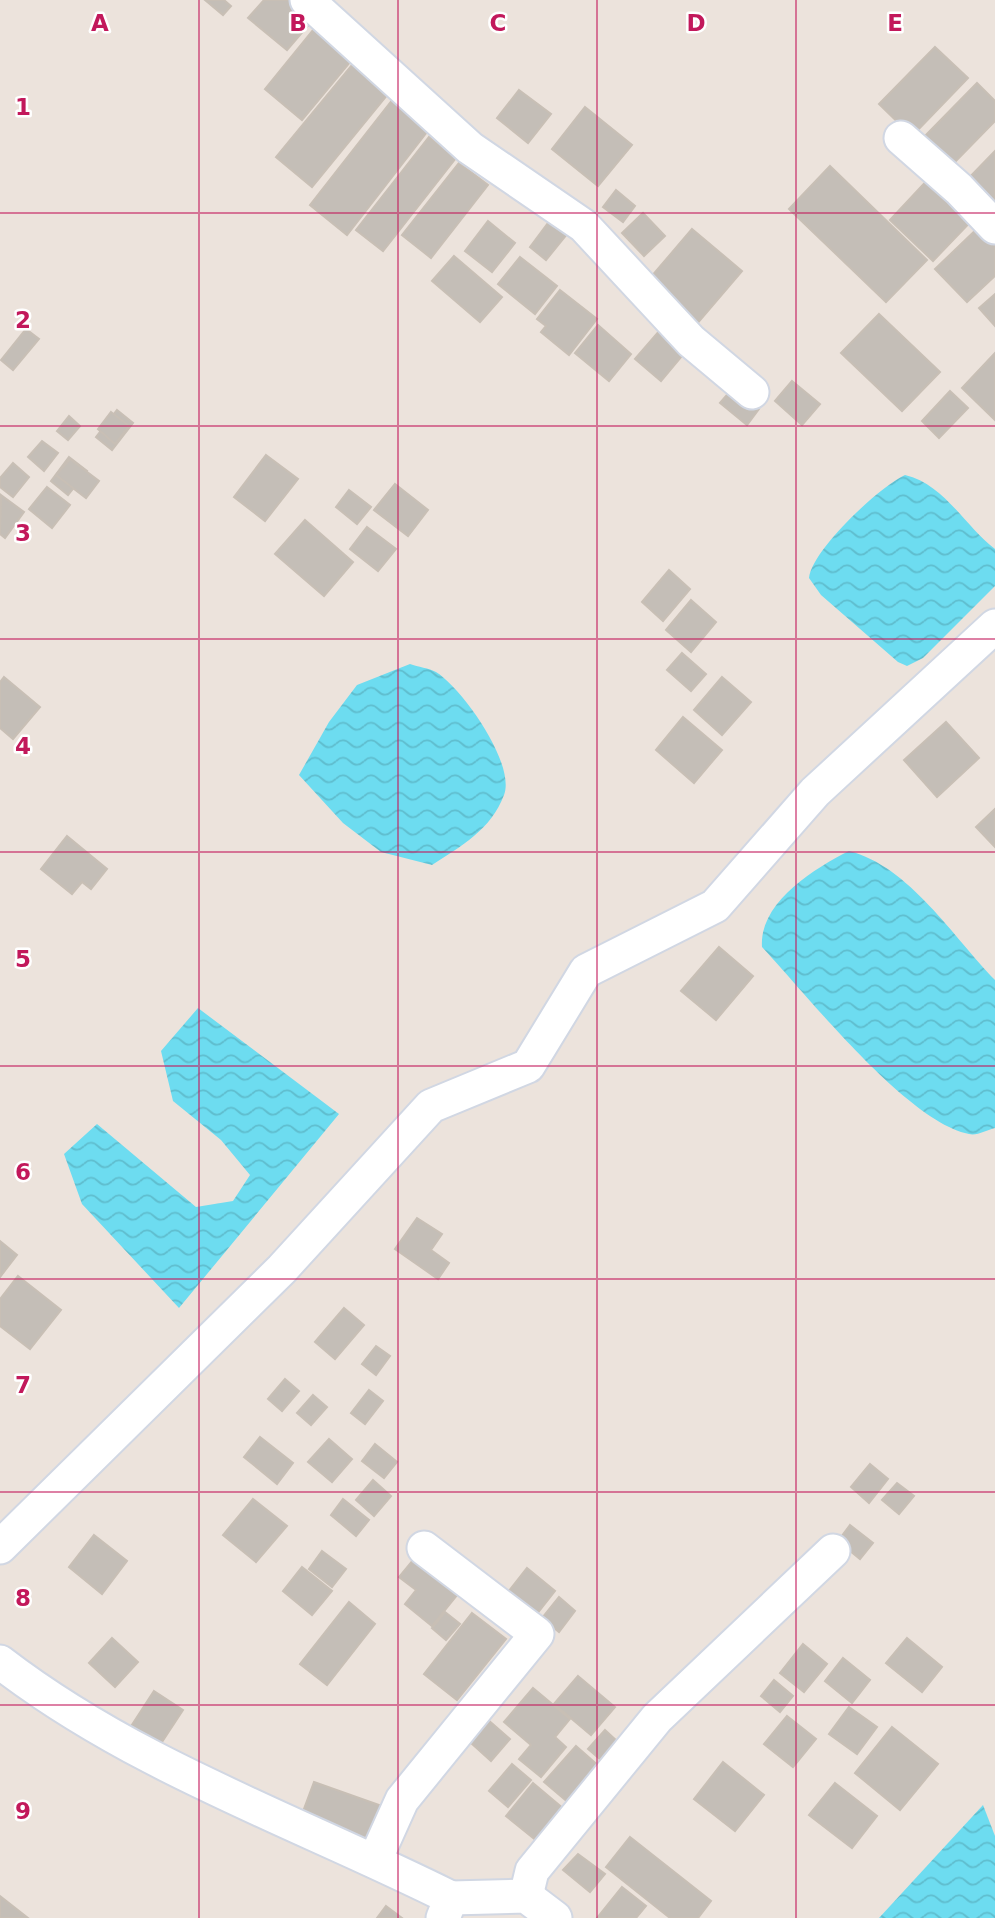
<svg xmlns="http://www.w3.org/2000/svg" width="995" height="1918" font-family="'DejaVu Sans',sans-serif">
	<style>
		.water { fill: url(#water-waves) }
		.building { fill: #c4beb7; stroke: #c8bfb5; stroke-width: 2 }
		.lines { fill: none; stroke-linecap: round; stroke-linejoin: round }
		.minor-casing { stroke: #d1d7e3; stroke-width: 37 }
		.minor { stroke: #fff; stroke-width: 33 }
		.grid { fill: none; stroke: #c2185b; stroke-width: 2; stroke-opacity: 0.55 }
		.grid-label { font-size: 23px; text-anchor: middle; font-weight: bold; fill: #c2185b; stroke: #fff; stroke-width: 5; stroke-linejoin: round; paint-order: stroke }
	</style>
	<defs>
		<pattern id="water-waves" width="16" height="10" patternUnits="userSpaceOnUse" patternTransform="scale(1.75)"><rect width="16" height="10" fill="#6ddcf0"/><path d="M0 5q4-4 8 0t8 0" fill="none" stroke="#5fbdce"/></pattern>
	</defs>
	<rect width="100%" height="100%" fill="#ece3dc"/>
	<g class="water">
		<path d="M 905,475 C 944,484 964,525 995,549 L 995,586 L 923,658 L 907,666 L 898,662 L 821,595 L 809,578 C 812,550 879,487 905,475 Z"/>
		<path d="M 410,664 C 418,667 429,668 436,672 C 462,688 516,764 504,795 C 491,830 461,846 432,865 L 381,852 L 343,823 L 299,775 L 329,722 L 357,685 Z"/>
		<path d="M 849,851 C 909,866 954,938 995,980 L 995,1128 C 987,1130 977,1136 969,1134 C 907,1122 807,995 762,947 C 759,903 813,869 849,851 Z"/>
		<polygon points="198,1008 339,1114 179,1308 82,1204 64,1154 97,1124 196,1207 233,1201 250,1175 221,1140 173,1101 161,1051"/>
		<polygon points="983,1805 995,1836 995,1918 879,1918"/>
	</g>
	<g class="building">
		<polygon points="205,0 224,0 231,6 223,15"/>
		<polygon points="264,0 299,0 317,15 287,50 248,18"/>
		<polygon points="318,24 356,55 302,120 265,89"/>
		<polygon points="935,47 968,78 912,136 879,104"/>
		<polygon points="357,59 392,89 312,187 276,157"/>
		<polygon points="977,83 995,101 995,121 949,168 921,140"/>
		<polygon points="519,90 551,114 528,143 497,118"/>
		<polygon points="397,94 434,123 347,235 310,205"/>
		<polygon points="585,107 632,145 598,186 552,149"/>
		<polygon points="429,137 456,158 383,251 356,230"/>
		<polygon points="995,151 995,216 963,184"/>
		<polygon points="459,163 488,185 431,258 402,235"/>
		<polygon points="830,166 927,260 886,302 789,209"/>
		<polygon points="934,173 978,214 933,261 890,220"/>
		<polygon points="616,190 635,206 623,222 603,207"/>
		<polygon points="643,213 665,236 644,256 622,233"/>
		<polygon points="551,219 568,233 546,260 530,247"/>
		<polygon points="488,221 515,243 492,272 465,251"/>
		<polygon points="981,225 995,240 995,276 967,302 935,269"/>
		<polygon points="692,229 742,271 695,326 645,284"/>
		<polygon points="454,256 502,297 480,322 432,281"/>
		<polygon points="520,257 557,286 535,314 498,284"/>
		<polygon points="560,290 597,319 569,355 541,332 546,326 537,319"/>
		<polygon points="995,294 995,326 979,308"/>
		<polygon points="879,314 940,372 902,411 841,353"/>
		<polygon points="598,325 631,354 609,381 575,353"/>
		<polygon points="26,329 39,339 13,370 1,360"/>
		<polygon points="661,329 686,351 661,381 635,359"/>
		<polygon points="995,353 995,420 962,388"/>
		<polygon points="792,381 820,404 802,425 775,401"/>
		<polygon points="733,388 759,409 747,425 720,403"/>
		<polygon points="950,391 968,408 939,438 922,421"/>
		<polygon points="117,410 133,423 112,450 96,437"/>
		<polygon points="111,412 129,426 115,444 98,429"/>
		<polygon points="69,416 80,426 68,440 57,431"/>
		<polygon points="42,441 58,453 44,471 28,457"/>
		<polygon points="266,455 298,479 265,521 234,497"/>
		<polygon points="69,457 87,471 68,495 51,481"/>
		<polygon points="70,459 99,481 86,498 56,475"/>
		<polygon points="13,463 29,477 13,497 0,487 0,478"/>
		<polygon points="395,484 428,510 408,536 374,510"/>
		<polygon points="47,487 70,505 52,528 29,509"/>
		<polygon points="349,490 371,507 357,524 336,507"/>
		<polygon points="1,495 24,512 5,538 0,534"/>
		<polygon points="305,520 353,562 324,596 275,554"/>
		<polygon points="367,527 396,549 378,571 350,549"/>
		<polygon points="669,570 690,589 663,621 642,602"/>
		<polygon points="691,600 716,622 691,652 666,630"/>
		<polygon points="682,653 706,674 691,691 667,670"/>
		<polygon points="4,677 40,707 13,739 0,728 0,682"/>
		<polygon points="722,677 751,702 722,735 694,710"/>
		<polygon points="683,717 722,750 694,783 656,750"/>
		<polygon points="946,722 979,758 937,797 904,760"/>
		<polygon points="995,809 995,847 976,827"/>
		<polygon points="67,836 107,869 91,889 82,882 72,894 41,869"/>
		<polygon points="719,947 753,976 716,1020 681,991"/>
		<polygon points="417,1218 442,1234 431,1250 449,1263 438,1279 395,1249"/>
		<polygon points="0,1241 17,1255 0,1277"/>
		<polygon points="18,1276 61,1310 30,1349 0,1326 0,1299"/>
		<polygon points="344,1308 364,1325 335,1359 315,1342"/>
		<polygon points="376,1346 390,1356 376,1375 362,1364"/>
		<polygon points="285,1379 299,1391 282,1411 268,1399"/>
		<polygon points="369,1390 383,1401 365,1424 351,1413"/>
		<polygon points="313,1395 327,1407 311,1425 297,1413"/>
		<polygon points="260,1437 293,1463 277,1484 244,1457"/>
		<polygon points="329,1439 352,1459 332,1482 308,1462"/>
		<polygon points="375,1444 397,1462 384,1478 362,1461"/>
		<polygon points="870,1464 888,1479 869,1503 851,1487"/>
		<polygon points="373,1480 391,1496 374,1516 356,1500"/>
		<polygon points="897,1483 914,1496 899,1514 882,1500"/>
		<polygon points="253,1499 287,1526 256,1562 223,1535"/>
		<polygon points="343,1499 369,1520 356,1536 331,1515"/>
		<polygon points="850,1525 873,1543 860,1559 838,1541"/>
		<polygon points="94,1535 127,1561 102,1594 69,1567"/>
		<polygon points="322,1551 346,1569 332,1587 309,1569"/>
		<polygon points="414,1559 458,1594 432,1626 405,1604 416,1590 399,1577"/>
		<polygon points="302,1567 332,1591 312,1615 283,1591"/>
		<polygon points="527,1568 555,1591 536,1615 508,1592"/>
		<polygon points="559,1597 575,1611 559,1632 542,1618"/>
		<polygon points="349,1602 375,1624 327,1685 300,1664"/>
		<polygon points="445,1612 460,1624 446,1640 432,1628"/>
		<polygon points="472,1613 506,1639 457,1700 424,1674"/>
		<polygon points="112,1638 138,1662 115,1687 89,1663"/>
		<polygon points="907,1638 942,1667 922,1692 886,1663"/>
		<polygon points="803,1644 827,1664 804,1692 780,1673"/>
		<polygon points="843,1658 870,1680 852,1703 825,1681"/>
		<polygon points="578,1676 615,1707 591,1735 554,1704"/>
		<polygon points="774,1680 793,1696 780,1712 761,1696"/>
		<polygon points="533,1688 570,1719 555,1737 566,1747 541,1777 519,1759 531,1745 504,1722"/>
		<polygon points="154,1691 183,1710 156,1751 128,1731"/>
		<polygon points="849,1707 877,1727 857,1754 829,1734"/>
		<polygon points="479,1712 510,1739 491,1761 461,1734"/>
		<polygon points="787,1716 816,1739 793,1767 764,1744"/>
		<polygon points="892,1727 938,1764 900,1810 855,1773"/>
		<polygon points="605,1730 617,1741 601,1760 588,1749"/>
		<polygon points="576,1746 600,1767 569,1803 544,1782"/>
		<polygon points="723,1762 764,1795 735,1831 694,1799"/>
		<polygon points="512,1764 531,1780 508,1807 489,1791"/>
		<polygon points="314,1782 385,1807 370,1845 301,1817"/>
		<polygon points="533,1783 564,1809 537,1841 506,1816"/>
		<polygon points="835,1783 877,1816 852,1848 809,1815"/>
		<polygon points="630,1837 711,1901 698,1918 670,1918 606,1867"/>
		<polygon points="578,1854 605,1874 590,1892 563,1870"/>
		<polygon points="622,1887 646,1906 636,1918 597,1918"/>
		<polygon points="0,1896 28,1918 0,1918"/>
		<polygon points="386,1906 402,1918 377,1918"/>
	</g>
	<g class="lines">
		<g class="minor-casing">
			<g id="minor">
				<polyline points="307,0 470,148 584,226 691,341 752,392"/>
				<polyline points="901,138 959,189 995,227"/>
				<polyline points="0,1547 282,1269 431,1106 528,1066 586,971 715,906 815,792 995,626"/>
				<path d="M 0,1662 C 135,1766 299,1822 451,1898 L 443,1918"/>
				<polyline points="375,1860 402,1800 537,1634 424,1548"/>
				<polyline points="526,1896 532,1871 657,1718 833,1551"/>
				<polyline points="451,1898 526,1896 555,1918"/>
			</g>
		</g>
		<use href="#minor" class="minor"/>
	</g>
	<path class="grid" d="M 199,0 L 199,1918M 398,0 L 398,1918M 597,0 L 597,1918M 796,0 L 796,1918M 0,213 L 995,213M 0,426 L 995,426M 0,639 L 995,639M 0,852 L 995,852M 0,1066 L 995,1066M 0,1279 L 995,1279M 0,1492 L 995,1492M 0,1705 L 995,1705"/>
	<g class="grid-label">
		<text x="100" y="31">A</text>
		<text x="298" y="31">B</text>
		<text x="498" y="31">C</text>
		<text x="696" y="31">D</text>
		<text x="895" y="31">E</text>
		<text x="23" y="115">1</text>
		<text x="23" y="328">2</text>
		<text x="23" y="541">3</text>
		<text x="23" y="754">4</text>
		<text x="23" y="967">5</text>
		<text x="23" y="1180">6</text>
		<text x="23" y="1393">7</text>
		<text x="23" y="1606">8</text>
		<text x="23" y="1819">9</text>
	</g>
</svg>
